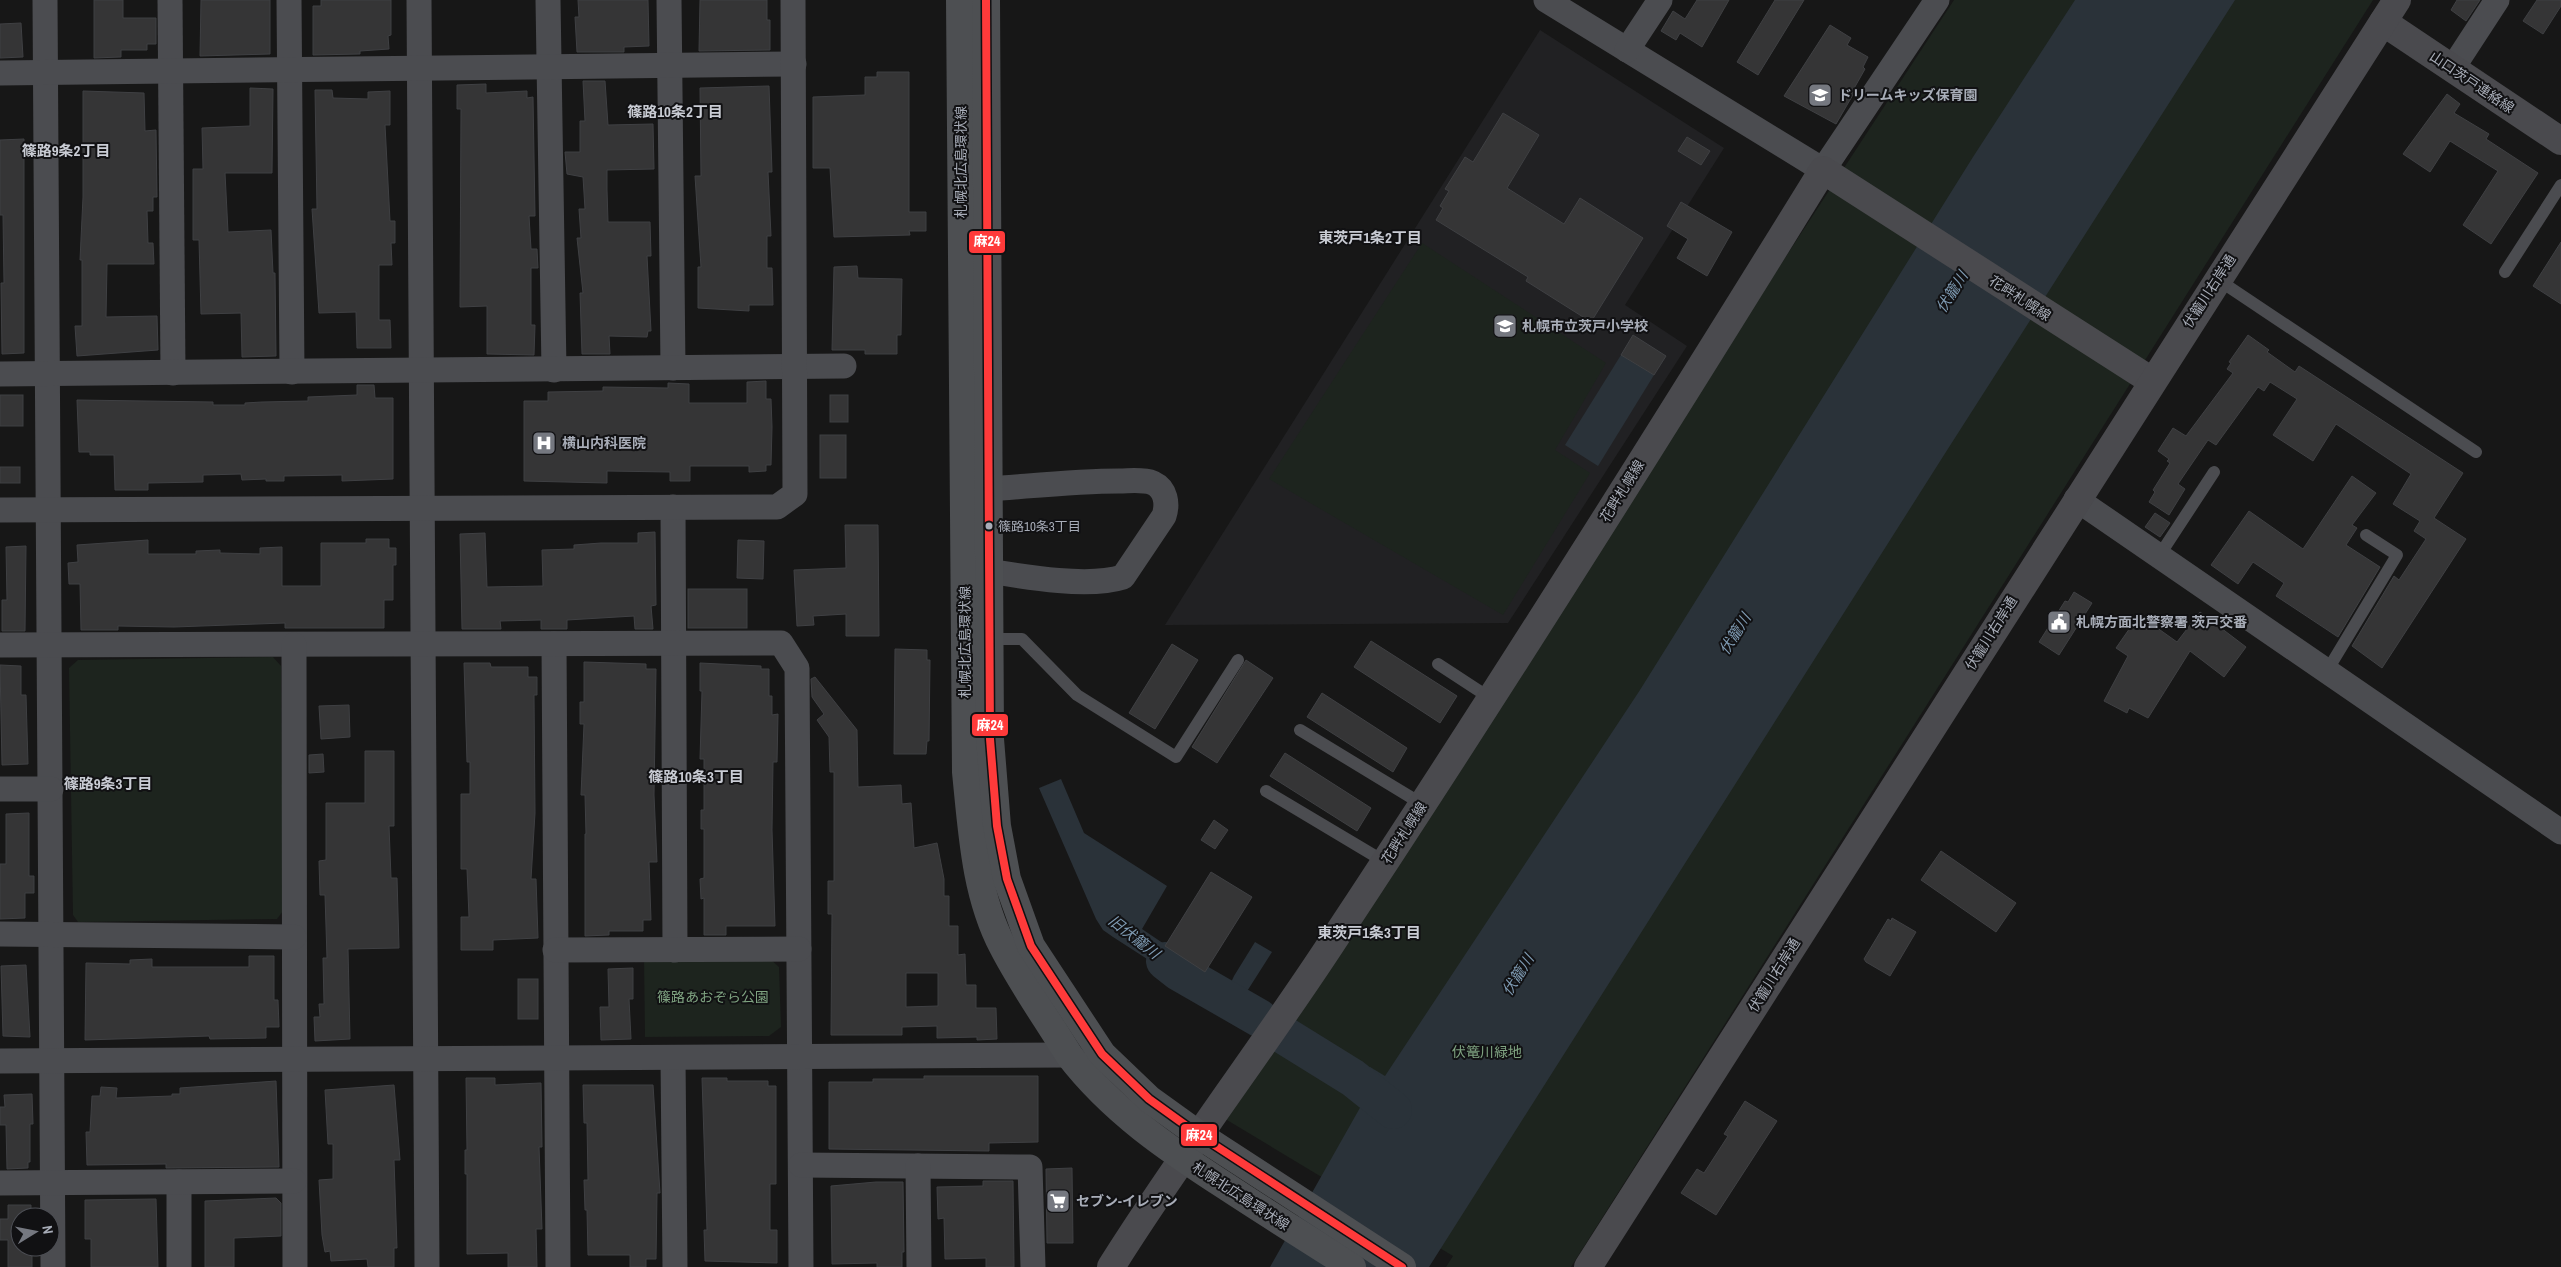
<svg xmlns="http://www.w3.org/2000/svg" width="2561" height="1267" font-family="'Archivo Narrow','Noto Sans JP',sans-serif">
	<style>
		.built { fill: #212123 }
		.green { fill: #1d241e }
		.water { fill: #2a3239 }
		.lines { fill: none; stroke-linecap: round; stroke-linejoin: round }
		.river { stroke: #2a3239; stroke-width: 38 }
		.building { fill: #353536; stroke: #3f4043; fill-rule: evenodd }
		.lane { stroke: #4b4c50; stroke-width: 12 }
		.street { stroke: #4b4c50; stroke-width: 25 }
		.secondary { stroke: #4a4a4e; stroke-width: 28 }
		.primary { stroke: #4d4f52; stroke-width: 28 }
		.bus-1-casing { stroke: #111113; stroke-width: 11 }
		.bus-1 { stroke: #ff3a3a; stroke-width: 8 }
		.bus-dot { fill: #a8adb8; stroke: #111113; stroke-width: 2 }
		.labels { text-anchor: middle; stroke-width: 4; stroke-linejoin: round; paint-order: stroke }
		.bus-label { font-size: 13px; fill: #a8adb8; stroke: #111113; text-anchor: start }
		.street-label { font-size: 14px; fill: #a8adb8; stroke: #111113 }
		.poi-label { font-size: 14px; font-weight: bold; fill: #a8adb8; stroke: #111113; text-anchor: start }
		.park-label { font-size: 14px; fill: #7fa381; stroke: #111113 }
		.neighbourhood-label { font-size: 15px; font-weight: bold; fill: #c9ccd4; stroke: #111113 }
		.water-label { font-size: 15px; font-style: italic; fill: #7f9bb3; stroke: #111113 }
		.line-badge { stroke: #111113; stroke-width: 2 }
		.badge-label { font-size: 14px; text-anchor: middle; font-weight: bold; fill: #fff }
	</style>
	<rect width="100%" height="100%" fill="#171717"/>
	<polygon class="built" points="1540,30 1724,148 1625,305 1687,346 1508,623 1165,625"/>
	<g class="green">
		<polygon points="1954,0 2373,0 1571,1267 1446,1267 1453,1256 1222,1117"/>
		<polygon points="1422,243 1606,363 1555,450 1590,473 1503,615 1269,479"/>
		<polygon points="273,657 281,666 283,911 277,919 78,922 73,915 69,668 78,660"/>
		<polygon points="644,958 769,958 779,967 781,1027 769,1036 645,1037"/>
	</g>
	<g class="water">
		<polygon points="2075,0 2235,0 1944,455 1429,1267 1270,1267 1361,1106 1349,1098 1353,1092 1347,1087 1359,1069 1365,1073 1370,1067 1385,1076 1640,690 1973,157"/>
		<polygon points="1621,355 1654,375 1598,466 1565,445"/>
		<polygon points="1061,779 1084,833 1167,886 1142,929 1213,977 1203,995 1113,937 1103,930 1096,919 1039,788"/>
		<polygon points="1255,942 1272,952 1244,996 1255,1003 1245,1020 1220,1006 1234,976"/>
		<polygon points="1290,1025 1325,1048 1314,1065 1279,1042"/>
	</g>
	<g class="lines">
		<g class="river">
			<polyline points="1165,961 1179,972 1259,1018"/>
			<polyline points="1282,1034 1353,1078 1393,1110"/>
		</g>
	</g>
	<g class="building">
		<polygon points="94,0 123,0 123,18 156,18 156,44 147,44 147,50 121,50 121,57 94,58"/>
		<polygon points="201,0 270,0 270,54 200,56"/>
		<polygon points="321,0 391,0 391,35 388,36 389,49 360,51 360,54 313,55 313,6 321,6"/>
		<polygon points="578,0 648,0 649,46 624,47 624,52 577,52 575,17 579,17"/>
		<polygon points="700,0 767,0 767,20 770,20 770,50 699,51"/>
		<polygon points="1697,0 1729,0 1702,47 1680,33 1676,40 1661,31 1673,11 1685,19"/>
		<polygon points="1775,0 1804,0 1758,75 1737,62"/>
		<polygon points="2457,0 2480,0 2466,21 2451,10"/>
		<polygon points="2537,0 2561,0 2561,6 2543,34 2523,21"/>
		<polygon points="21,23 23,57 0,58 0,24"/>
		<polygon points="1830,25 1851,38 1847,45 1868,57 1863,67 1865,69 1852,92 1854,93 1836,124 1784,96"/>
		<polygon points="877,72 909,72 909,212 926,212 926,231 909,231 910,235 834,237 830,168 813,168 813,97 865,95 865,77 877,77"/>
		<polygon points="583,81 605,81 608,125 653,124 654,169 607,170 607,190 608,222 650,222 651,256 647,256 651,331 648,331 647,337 609,336 610,354 582,354 580,293 583,293 577,238 581,238 579,209 585,209 583,177 567,174 565,152 580,152 580,121 585,121"/>
		<polygon points="486,84 486,93 527,91 527,98 533,97 535,216 529,216 531,249 537,249 538,268 531,268 531,325 535,325 534,355 487,354 487,306 460,307 461,109 457,109 457,85"/>
		<polygon points="769,86 772,172 768,172 771,236 767,236 767,268 772,268 773,305 749,305 749,311 698,308 698,267 701,267 695,176 701,176 700,88"/>
		<polygon points="250,88 273,89 272,173 225,173 228,232 271,230 273,273 275,273 276,356 242,357 241,313 201,314 199,240 193,240 193,169 203,169 202,128 250,126"/>
		<polygon points="315,90 332,90 333,98 368,99 368,92 390,91 390,125 385,125 390,221 395,221 395,243 391,243 392,265 379,265 379,320 390,320 391,348 357,348 356,312 319,313 312,209 317,209"/>
		<polygon points="83,91 144,93 145,131 156,130 157,197 153,197 153,211 147,211 148,243 153,243 154,264 107,264 106,317 157,316 158,350 77,356 75,326 82,326 82,260 80,260 83,197"/>
		<polygon points="2447,94 2460,104 2454,113 2489,134 2486,139 2538,173 2491,244 2463,225 2498,171 2450,141 2430,172 2403,154"/>
		<polygon points="1503,113 1539,135 1507,188 1564,224 1580,198 1643,238 1591,322 1526,281 1528,277 1436,220 1443,208 1440,206 1449,191 1445,189 1465,157 1473,162"/>
		<polygon points="1687,137 1710,151 1701,165 1678,151"/>
		<polygon points="24,139 24,353 2,354 1,283 4,283 3,215 0,215 0,140"/>
		<polygon points="1681,202 1732,232 1707,276 1677,258 1688,239 1667,226"/>
		<polygon points="2561,242 2561,304 2533,286"/>
		<polygon points="857,266 858,278 902,279 901,335 897,335 897,354 865,354 865,350 832,350 834,267"/>
		<polygon points="1633,335 1666,356 1654,375 1621,355"/>
		<polygon points="2248,335 2269,350 2267,352 2295,372 2299,366 2463,473 2434,518 2466,539 2382,668 2352,646 2394,576 2399,580 2426,539 2414,531 2420,521 2393,504 2411,474 2336,424 2313,461 2273,435 2297,399 2270,382 2264,391 2258,387 2216,445 2208,440 2178,484 2185,489 2169,515 2149,502 2155,492 2153,490 2170,463 2167,461 2169,459 2158,451 2173,428 2186,436 2233,373 2227,369 2231,363 2229,362"/>
		<polygon points="766,381 766,399 771,399 772,427 771,465 766,465 766,471 749,472 749,466 690,466 690,481 670,481 670,472 607,471 607,483 524,481 524,401 548,401 548,392 603,391 603,387 668,388 668,383 689,384 689,403 747,403 747,382"/>
		<polygon points="357,385 374,385 375,398 393,398 393,479 342,481 342,475 284,476 284,481 266,481 266,479 242,480 241,474 203,475 203,482 148,483 148,490 115,490 114,455 90,455 90,452 79,452 77,400 213,402 213,405 245,405 245,403 262,402 308,401 308,397 357,395"/>
		<rect x="0" y="395" width="23" height="31"/>
		<rect x="830" y="395" width="18" height="27"/>
		<rect x="820" y="435" width="26" height="43"/>
		<rect x="0" y="467" width="20" height="16"/>
		<polygon points="2352,476 2376,493 2352,525 2357,528 2346,545 2380,567 2338,637 2276,596 2284,583 2253,562 2238,584 2211,565 2249,511 2303,549"/>
		<polygon points="2155,513 2170,523 2160,537 2145,527"/>
		<polygon points="845,525 878,525 879,636 846,636 846,614 813,616 814,625 797,626 794,570 846,568"/>
		<polygon points="655,532 656,605 651,606 653,629 635,629 634,616 567,620 567,629 541,629 541,620 500,621 501,629 462,629 460,534 485,533 487,587 543,586 542,550 574,549 574,545 601,543 638,543 638,533"/>
		<polygon points="366,539 389,539 389,548 396,548 396,565 393,565 393,600 384,600 384,628 285,628 285,623 174,627 118,626 118,630 81,630 80,584 69,584 68,563 78,562 77,545 148,540 148,554 196,554 196,551 220,550 220,553 260,554 260,548 282,547 282,586 321,586 321,543 366,543"/>
		<polygon points="738,540 764,541 763,579 737,578"/>
		<polygon points="26,546 25,631 2,631 2,600 7,600 6,547"/>
		<rect x="688" y="589" width="59" height="39"/>
		<polygon points="2074,592 2092,603 2059,655 2039,642 2065,601 2068,602"/>
		<polygon points="2200,612 2246,647 2224,677 2190,651 2148,718 2129,708 2127,713 2104,701 2128,656 2116,648 2139,615 2177,642"/>
		<polygon points="1371,641 1457,696 1440,723 1354,667"/>
		<polygon points="1172,644 1198,660 1155,729 1129,713"/>
		<polygon points="895,649 927,650 927,660 930,660 929,741 927,741 926,754 894,754"/>
		<polygon points="1246,660 1273,678 1217,763 1192,747"/>
		<polygon points="584,662 646,664 646,669 656,669 654,795 657,862 649,862 651,920 643,920 643,931 609,931 609,935 585,936 585,834 586,834 585,795 581,795 584,724 580,724 580,702 584,702"/>
		<polygon points="464,663 490,663 491,667 528,667 528,677 537,677 537,695 534,695 535,813 531,879 536,879 538,938 493,940 493,950 461,950 461,917 469,917 467,869 461,869 461,794 470,794 470,762 467,762"/>
		<polygon points="700,663 761,666 761,669 769,669 769,696 772,696 772,715 778,714 777,762 773,762 772,830 775,926 726,926 726,935 704,935 704,898 701,899 700,879 704,878 704,829 701,829 701,810 704,810 704,759 700,759 702,691 700,691"/>
		<polygon points="0,665 21,666 21,695 26,695 28,764 2,765"/>
		<path d="M 815,677 L 857,730 L 858,787 L 901,785 L 902,804 L 911,803 L 914,848 L 937,843 L 944,879 L 944,896 L 949,896 L 949,926 L 958,926 L 958,955 L 965,954 L 966,985 L 976,985 L 976,1008 L 996,1008 L 997,1039 L 977,1040 L 977,1037 L 937,1038 L 937,1026 L 902,1027 L 902,1035 L 831,1035 L 832,914 L 828,914 L 828,881 L 834,881 L 834,772 L 830,772 L 829,737 L 817,720 L 824,714 L 812,697 L 811,679 ZM 906,973 L 938,973 L 938,1006 L 906,1007 Z"/>
		<polygon points="1322,693 1407,748 1393,772 1307,717"/>
		<polygon points="349,705 350,737 321,739 319,706"/>
		<polygon points="365,751 394,751 394,826 389,826 391,878 397,878 399,948 348,949 350,1039 315,1041 314,1017 320,1017 319,1004 324,1004 323,958 327,958 325,895 320,895 319,861 326,860 326,803 365,803"/>
		<polygon points="1285,753 1371,808 1357,831 1270,776"/>
		<polygon points="323,754 324,772 309,773 309,755"/>
		<polygon points="29,813 29,876 34,876 34,893 25,893 25,918 0,919 0,864 6,864 6,814"/>
		<polygon points="1214,820 1228,830 1215,849 1201,840"/>
		<polygon points="1941,851 2016,903 1996,932 1921,880"/>
		<polygon points="1211,872 1252,897 1205,972 1165,946"/>
		<polygon points="1892,918 1916,932 1890,976 1866,962 1864,959 1888,919 1891,921"/>
		<polygon points="249,956 274,956 274,1000 278,1000 279,1027 266,1027 266,1038 210,1039 209,1036 85,1040 86,963 130,964 130,960 152,959 152,967 249,967"/>
		<polygon points="26,965 30,1037 3,1036 1,966"/>
		<polygon points="633,968 633,999 629,999 631,1039 601,1040 600,1007 609,1007 608,969"/>
		<rect x="518" y="979" width="20" height="40"/>
		<polygon points="924,1076 1038,1076 1038,1142 989,1143 989,1151 829,1149 829,1082 873,1082 873,1079 924,1079"/>
		<polygon points="466,1078 495,1078 495,1085 541,1083 542,1147 539,1147 542,1229 536,1229 537,1267 508,1267 508,1253 467,1254 467,1174 465,1174 465,1150 467,1150"/>
		<polygon points="702,1078 727,1078 727,1081 768,1081 768,1086 776,1086 776,1184 770,1184 770,1230 777,1230 777,1263 705,1261 704,1230 707,1230"/>
		<polygon points="276,1081 279,1167 166,1168 166,1164 87,1165 86,1132 90,1132 92,1096 100,1096 101,1087 117,1088 116,1098 172,1096 172,1094 180,1094 180,1088"/>
		<polygon points="394,1085 400,1160 394,1160 397,1248 394,1248 394,1267 368,1267 367,1259 331,1261 330,1251 325,1252 322,1235 319,1180 333,1179 333,1144 328,1144 325,1090"/>
		<polygon points="583,1085 653,1085 660,1193 657,1193 656,1259 646,1259 646,1267 630,1267 630,1255 588,1255 587,1210 585,1210 584,1180 588,1180 587,1123 584,1123"/>
		<polygon points="32,1094 33,1124 30,1124 30,1162 28,1162 28,1168 7,1169 6,1125 0,1125 0,1107 5,1107 4,1095"/>
		<polygon points="1745,1101 1777,1121 1716,1215 1681,1193 1697,1169 1704,1173 1728,1136 1724,1134"/>
		<polygon points="1072,1168 1073,1243 1047,1243 1046,1169"/>
		<polygon points="983,1181 1013,1181 1014,1267 986,1267 986,1258 945,1259 944,1218 938,1219 937,1187 983,1186"/>
		<polygon points="876,1182 903,1182 904,1252 902,1252 902,1267 877,1267 877,1263 832,1264 831,1186"/>
		<polygon points="276,1198 281,1203 281,1236 234,1238 234,1267 205,1267 205,1201"/>
		<polygon points="156,1199 158,1267 91,1267 91,1239 85,1239 85,1200"/>
		<polygon points="8,1205 31,1205 31,1217 20,1217 20,1247 32,1247 32,1267 8,1267 8,1240 0,1240 0,1219 8,1219"/>
	</g>
	<g class="lines">
		<g class="lane">
			<polyline points="2505,272 2561,185"/>
			<polyline points="2217,279 2476,452"/>
			<polyline points="2159,556 2214,472"/>
			<polyline points="990,639 1022,639 1077,695 1176,757 1238,660"/>
			<polyline points="1438,664 1490,698"/>
			<polyline points="2327,671 2397,555 2366,535"/>
			<polyline points="1300,730 1422,804"/>
			<polyline points="1266,791 1385,862"/>
		</g>
		<g class="street">
			<polyline points="45,0 53,1267"/>
			<polyline points="170,0 173,373"/>
			<polyline points="289,0 292,372"/>
			<polyline points="419,0 427,1267"/>
			<polyline points="548,0 554,370"/>
			<polyline points="669,0 673,368"/>
			<polyline points="1546,0 1823,170 1937,0"/>
			<polyline points="1627,50 1660,0"/>
			<polyline points="2452,69 2497,0"/>
			<polyline points="0,73 794,64"/>
			<polyline points="0,374 844,366"/>
			<path d="M 989,489 C 1032,486 1076,481 1119,481 C 1130,481 1143,479 1153,483 C 1166,489 1168,504 1164,516 L 1123,577 C 1088,588 1025,577 989,571"/>
			<polyline points="2076,499 2561,832"/>
			<polyline points="673,507 675,950"/>
			<polyline points="0,510 777,507 795,494 793,0"/>
			<polyline points="554,644 558,1267"/>
			<polyline points="0,645 781,643 797,668 801,1267"/>
			<polyline points="294,645 295,1267"/>
			<polyline points="0,789 51,789"/>
			<polyline points="0,934 294,937"/>
			<polyline points="555,950 799,949"/>
			<polyline points="673,1058 675,1267"/>
			<polyline points="0,1061 1069,1055"/>
			<polyline points="801,1165 1030,1167 1033,1267"/>
			<polyline points="918,1166 919,1267"/>
			<polyline points="179,1182 179,1267"/>
			<polyline points="0,1183 294,1181"/>
		</g>
		<g class="secondary">
			<polyline points="2383,22 2561,141"/>
			<path d="M 1111,1267 C 1181,1155 1261,1051 1333,941 C 1501,687 1663,429 1823,170 L 2152,381"/>
			<polyline points="1588,1267 2397,0"/>
		</g>
		<g class="primary">
			<path d="M 960,0 L 966,772 C 972,831 975,894 1003,947 C 1022,984 1047,1019 1069,1055 C 1112,1111 1168,1149 1227,1187 C 1268,1214 1310,1240 1352,1267"/>
			<polyline points="986,0 990,739 997,826 1007,879 1031,946 1102,1054 1149,1099 1199,1135 1402,1267"/>
		</g>
		<g class="bus-1-casing">
			<polyline id="bus-1" points="986,0 990,739 997,826 1007,879 1031,946 1102,1054 1149,1099 1199,1135 1402,1267"/>
		</g>
		<use href="#bus-1" class="bus-1"/>
	</g>
	<defs>
		<g id="school-square" transform="scale(1.25)"><rect x="-9" y="-9" width="18" height="18" rx="4" fill="#757880" stroke="#111113"/><path d="M0-5L7-2L0 1L-7-2ZM-4 1L0 2.5L4 1V4Q0 6-4 4Z" fill="#fff"/></g>
		<g id="hospital-square" transform="scale(1.25)"><rect x="-9" y="-9" width="18" height="18" rx="4" fill="#757880" stroke="#111113"/><path d="M-5-5h3v3.5h4V-5h3V5h-3V1.5h-4V5h-3Z" fill="#fff"/></g>
		<g id="civic-square" transform="scale(1.25)"><rect x="-9" y="-9" width="18" height="18" rx="4" fill="#757880" stroke="#111113"/><path d="M-.6-6.5H3V-4.5H.6V-3L4-1V1h2V6H-6V1h2V-1L-.6-3ZM-1.2 2.5V6h2.4V2.5Z" fill="#fff"/></g>
		<g id="supermarket-square" transform="scale(1.25)"><rect x="-9" y="-9" width="18" height="18" rx="4" fill="#757880" stroke="#111113"/><path d="M-6-5.5h2.5l.6 2H6L4.5 2H-2.5L-4.4-4H-6ZM-1.5 3.2a1.3 1.3 0 1 0 .1 0ZM3 3.2a1.3 1.3 0 1 0 .1 0Z" fill="#fff"/></g>
	</defs>
	<g fill-rule="evenodd">
		<use href="#school-square" x="1820" y="95"/>
		<use href="#school-square" x="1505" y="326"/>
		<use href="#hospital-square" x="544" y="443"/>
		<use href="#civic-square" x="2059" y="622"/>
		<use href="#supermarket-square" x="1058" y="1201"/>
	</g>
	<circle class="bus-dot" cx="989" cy="526" r="4.5"/>
	<g class="labels">
		<g class="bus-label">
			<text x="998" y="531">篠路10条3丁目</text>
		</g>
		<g class="street-label">
			<text transform="translate(2472 82) rotate(34)" y="5">山口茨戸連絡線</text>
			<text transform="translate(961 162) rotate(-90)" y="5">札幌北広島環状線</text>
			<text transform="translate(2209 291) rotate(-57)" y="5">伏籠川右岸通</text>
			<text transform="translate(2020 298) rotate(33)" y="5">花畔札幌線</text>
			<text transform="translate(1622 491) rotate(-58)" y="5">花畔札幌線</text>
			<text transform="translate(1991 633) rotate(-58)" y="5">伏籠川右岸通</text>
			<text transform="translate(965 642) rotate(-90)" y="5">札幌北広島環状線</text>
			<text transform="translate(1404 833) rotate(-57)" y="5">花畔札幌線</text>
			<text transform="translate(1774 975) rotate(-58)" y="5">伏籠川右岸通</text>
			<text transform="translate(1241 1196) rotate(33)" y="5">札幌北広島環状線</text>
		</g>
		<g class="poi-label">
			<text x="1838" y="100">ドリームキッズ保育園</text>
			<text x="1522" y="331">札幌市立茨戸小学校</text>
			<text x="562" y="448">横山内科医院</text>
			<text x="2076" y="627">札幌方面北警察署 茨戸交番</text>
			<text x="1076" y="1206">セブン-イレブン</text>
		</g>
		<g class="park-label">
			<text x="713" y="1002">篠路あおぞら公園</text>
			<text x="1487" y="1057">伏篭川緑地</text>
		</g>
		<g class="neighbourhood-label">
			<text x="675" y="117">篠路10条2丁目</text>
			<text x="66" y="156">篠路9条2丁目</text>
			<text x="1370" y="243">東茨戸1条2丁目</text>
			<text x="696" y="782">篠路10条3丁目</text>
			<text x="108" y="789">篠路9条3丁目</text>
			<text x="1369" y="938">東茨戸1条3丁目</text>
		</g>
		<g class="water-label">
			<text transform="translate(1952 292) rotate(-58)" y="5">伏籠川</text>
			<text transform="translate(1735 634) rotate(-58)" y="5">伏籠川</text>
			<text transform="translate(1134 937) rotate(38)" y="5">旧伏籠川</text>
			<text transform="translate(1518 975) rotate(-58)" y="5">伏籠川</text>
		</g>
	</g>
	<g class="line-badge">
		<rect x="968" y="230" width="38" height="24" rx="5" fill="#ff3a3a"/>
		<rect x="971" y="713" width="38" height="24" rx="5" fill="#ff3a3a"/>
		<rect x="1180" y="1123" width="38" height="24" rx="5" fill="#ff3a3a"/>
	</g>
	<g class="badge-label">
		<text x="987" y="246">麻24</text>
		<text x="990" y="730">麻24</text>
		<text x="1199" y="1140">麻24</text>
	</g>
	<g transform="translate(35 1232) rotate(80)"><circle r="24" fill="#111113" stroke="#4d4f55"/>
	<path d="M0-4L9 19L0 12L-9 19Z" fill="#757880"/>
	<text y="-8" font-size="14" font-weight="bold" text-anchor="middle" fill="#a8adb8">N</text>
	</g>
</svg>
